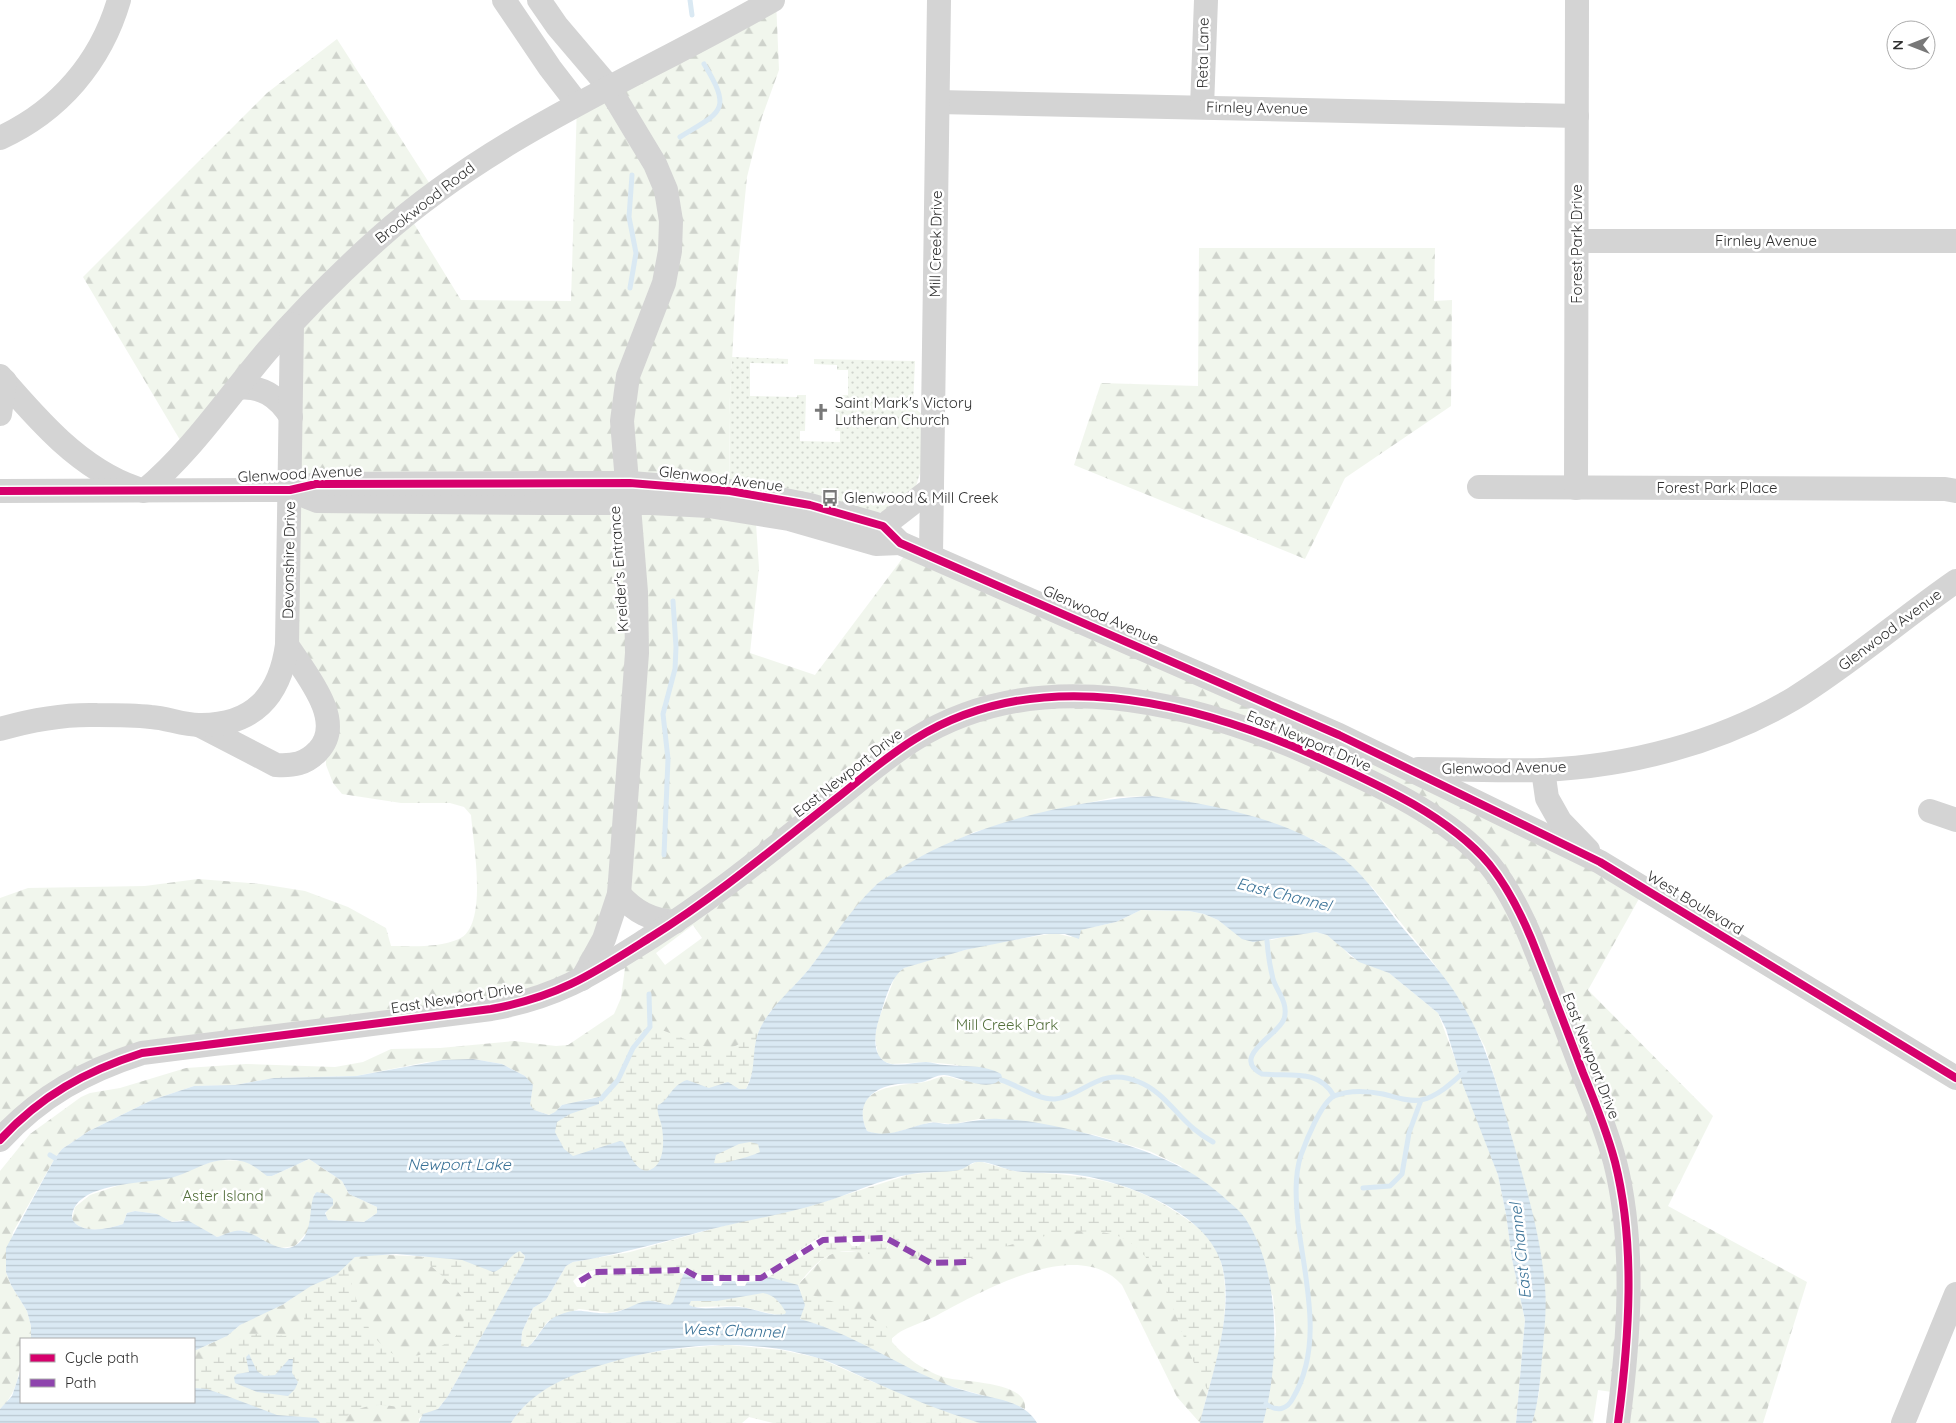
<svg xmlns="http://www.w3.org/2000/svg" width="1956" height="1423" font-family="Quicksand,sans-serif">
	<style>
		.grass { fill: url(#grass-dots) }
		.forest { fill: url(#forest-firs); fill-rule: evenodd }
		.wetland { fill: url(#wetland-marsh) }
		.water { fill: url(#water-rules); fill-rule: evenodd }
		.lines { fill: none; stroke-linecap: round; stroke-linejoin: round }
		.stream { stroke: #dae9f3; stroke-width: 5 }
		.minor { stroke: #d4d4d4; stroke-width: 24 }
		.minor-bridge { stroke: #d4d4d4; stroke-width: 24 }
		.quiet { stroke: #8e44ad; stroke-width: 6; stroke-dasharray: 12 6; stroke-linecap: butt }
		.cycleway-casing { stroke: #fff; stroke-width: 11 }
		.cycleway { stroke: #d6006c; stroke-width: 8 }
		.labels { text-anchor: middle; stroke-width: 5; stroke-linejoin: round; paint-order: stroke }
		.street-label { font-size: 15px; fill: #303030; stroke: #fff }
		.poi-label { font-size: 15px; fill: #303030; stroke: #fff; text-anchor: start }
		.park-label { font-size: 15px; fill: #536f3b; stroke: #fff }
		.water-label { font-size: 16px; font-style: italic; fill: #3a7297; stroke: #fff }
	</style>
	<defs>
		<pattern id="grass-dots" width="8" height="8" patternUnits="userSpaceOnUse" patternTransform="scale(1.25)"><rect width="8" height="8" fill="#f1f6ed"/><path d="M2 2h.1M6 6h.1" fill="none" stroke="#cfd3cc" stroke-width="1.8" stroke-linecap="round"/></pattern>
		<pattern id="forest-firs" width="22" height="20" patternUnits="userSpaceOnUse" patternTransform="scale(1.25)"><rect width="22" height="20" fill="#f1f6ed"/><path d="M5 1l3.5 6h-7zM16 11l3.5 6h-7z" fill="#cfd3cc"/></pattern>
		<pattern id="wetland-marsh" width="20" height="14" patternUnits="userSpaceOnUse" patternTransform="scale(1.25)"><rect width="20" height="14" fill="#f1f6ed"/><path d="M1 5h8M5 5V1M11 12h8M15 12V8" fill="none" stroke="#cfd3cc"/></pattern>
		<pattern id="water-rules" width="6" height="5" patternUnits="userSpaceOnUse" patternTransform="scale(1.25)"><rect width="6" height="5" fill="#dae9f3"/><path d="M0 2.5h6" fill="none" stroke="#bbc8d1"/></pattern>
	</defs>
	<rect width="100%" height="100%" fill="#fff"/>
	<polygon class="grass" points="732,357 788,359 788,364 750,363 750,396 797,397 797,395 806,395 805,431 800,431 800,441 840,442 840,431 835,431 836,395 848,395 848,370 837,370 837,365 814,364 814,359 915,361 913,407 924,416 922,467 916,486 885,511 877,513 730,482 729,415"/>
	<g class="forest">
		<path d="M 776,0 L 779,70 L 762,117 L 747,177 L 736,287 L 729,415 L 730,490 L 754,494 L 759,568 L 750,653 L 815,675 L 911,547 L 1645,888 L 1588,990 L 1713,1116 L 1668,1206 L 1807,1282 L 1763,1423 L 1608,1423 L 1612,1392 L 1598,1390 L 1593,1423 L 1532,1423 L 1539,1393 L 1545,1288 L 1537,1237 L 1499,1091 L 1485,1047 L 1461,1002 L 1432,961 L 1372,887 L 1319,842 L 1285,828 L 1227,810 L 1152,796 L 1115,797 L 1069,807 L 974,832 L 910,863 L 875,886 L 805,974 L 770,1012 L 758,1032 L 666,1098 L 597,1097 L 562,1105 L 555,1112 L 549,1115 L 534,1110 L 530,1105 L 532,1091 L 525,1076 L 502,1064 L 473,1059 L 427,1062 L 356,1076 L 274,1078 L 235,1085 L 194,1086 L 152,1100 L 89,1131 L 62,1149 L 55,1158 L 13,1232 L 6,1272 L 11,1285 L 27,1311 L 31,1326 L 31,1339 L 21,1339 C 21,1365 20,1391 0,1409 L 0,1171 L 30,1134 L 81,1097 L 90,1093 L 120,1088 L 186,1068 L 246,1064 L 335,1067 L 363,1062 L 391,1049 L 440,1048 L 514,1041 L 556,1046 L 568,1045 L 614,1014 L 621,998 L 625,968 L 593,984 L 171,1055 L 93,1079 L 13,1137 L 0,1152 L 0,898 L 28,888 L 145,886 L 198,879 L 261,884 L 305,891 L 348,907 L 386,928 L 391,946 C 414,946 438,948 459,939 C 489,926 473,842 471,815 L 464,807 L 450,803 L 401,803 L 342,794 L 333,783 L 326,765 L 326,743 L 287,645 L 292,325 L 186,450 L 83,277 L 267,93 L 337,39 L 435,192 L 408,214 L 461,300 L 571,301 L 577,103 ZM 628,904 L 674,922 L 595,958 ZM 693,925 L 702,938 L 665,965 L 656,953 Z"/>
		<polygon points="1199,248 1435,248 1434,301 1452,300 1451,406 1345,478 1305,559 1074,465 1101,383 1198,386"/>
		<path d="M 1141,910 L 1189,911 L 1204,914 L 1218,920 L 1242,938 L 1272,940 L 1290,935 L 1316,932 L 1327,935 L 1339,944 L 1351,957 L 1389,973 L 1438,1013 L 1498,1175 L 1506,1214 L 1512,1259 L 1525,1320 L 1516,1423 L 1263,1423 L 1276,1332 L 1273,1296 L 1181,1166 L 1149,1151 L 1095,1135 L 1001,1119 L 979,1119 L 953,1124 L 931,1122 L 890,1134 L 876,1134 L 867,1131 C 848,1090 890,1086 918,1083 C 941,1080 937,1071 963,1081 L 958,1065 L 927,1062 L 892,1064 L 885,1062 L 878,1056 L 875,1037 L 878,1021 L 896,974 L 904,968 L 937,957 L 989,944 L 1055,933 L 1071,937 L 1080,930 L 1116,922 Z"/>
		<path d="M 309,1159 L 342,1181 L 349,1194 L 377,1207 L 377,1213 L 364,1222 L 328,1220 L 325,1218 L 327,1209 L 314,1194 L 309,1230 L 295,1246 L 280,1248 L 272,1247 L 262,1239 L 241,1230 L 217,1237 L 183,1220 L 172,1222 L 157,1214 L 135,1211 L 127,1213 L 123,1224 C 108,1229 81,1235 72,1219 L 75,1207 L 90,1195 L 129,1182 L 161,1180 L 211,1162 L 221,1160 L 245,1161 L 272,1176 Z"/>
		<path d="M 981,1162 L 1017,1172 L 1136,1191 L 1208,1391 L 1200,1423 L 1177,1397 L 1122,1285 C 1078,1235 981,1292 936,1316 C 922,1323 902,1328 892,1338 L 892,1342 C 906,1358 923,1370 943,1377 C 961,1383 1028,1380 1025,1409 L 1010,1403 L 936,1382 L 813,1323 L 800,1319 L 803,1295 L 798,1285 L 821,1260 L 835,1252 L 859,1252 L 888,1248 L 889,1240 L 841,1197 Z"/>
		<polygon points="365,1254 524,1261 462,1372 419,1419 419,1423 320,1423 194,1388 194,1351 227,1336 240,1325 263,1312 282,1305 355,1257"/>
	</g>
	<g class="wetland">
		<path d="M 648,1027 C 672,1029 707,1055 729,1048 C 741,1045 750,1037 759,1030 L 753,1072 L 746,1089 L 746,1100 L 761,1149 L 760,1159 L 609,1195 L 493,1101 L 530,1098 C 531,1110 539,1112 549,1115 C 557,1112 560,1105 568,1103 C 579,1099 596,1102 605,1094 C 625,1074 623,1043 648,1027 Z"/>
		<path d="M 976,1162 C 990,1162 1004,1171 1020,1172 C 1082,1174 1132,1180 1185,1218 C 1193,1224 1204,1231 1211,1240 C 1237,1277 1222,1351 1208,1391 C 1200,1377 1193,1362 1187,1346 C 1174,1311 1157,1251 1118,1236 C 1101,1230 1079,1231 1062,1233 C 1034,1237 1001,1248 973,1255 L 970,1262 L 931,1263 L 889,1240 L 821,1236 L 760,1276 L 700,1275 L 686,1268 L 594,1270 L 579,1275 L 573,1281 L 577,1287 L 585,1287 L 588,1280 L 595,1274 L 679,1272 L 698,1281 L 712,1282 L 714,1286 L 721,1286 L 723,1282 L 735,1281 L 737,1286 L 745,1286 L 747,1282 L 762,1281 L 824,1243 L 849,1242 L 852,1246 L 859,1246 L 862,1242 L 885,1241 L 889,1243 L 885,1253 C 875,1256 868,1254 857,1252 C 828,1248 815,1263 798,1285 L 802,1293 C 837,1300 868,1315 897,1334 L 892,1338 L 892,1342 L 874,1348 L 813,1323 L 738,1306 L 693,1307 L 665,1305 L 655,1301 L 610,1313 L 579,1309 L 548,1321 L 529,1347 L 521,1346 L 522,1332 L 533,1308 L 546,1300 L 566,1266 L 573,1262 L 630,1252 L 719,1227 L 820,1203 L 911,1174 L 961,1170 Z"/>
		<path d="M 520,1251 L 525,1256 L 524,1261 L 448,1396 L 438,1409 L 419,1423 L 422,1414 C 391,1404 365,1397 339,1423 L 68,1423 L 194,1402 L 194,1368 C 212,1356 230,1340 252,1335 C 273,1330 284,1344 304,1327 C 305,1314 304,1306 295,1296 L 240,1325 L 227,1336 L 194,1351 L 194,1339 L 347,1262 C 352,1292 366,1340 395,1355 C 409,1363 444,1347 455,1337 C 462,1330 467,1314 465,1305 C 462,1289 433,1270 422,1257 Z"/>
		<path d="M 729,1345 L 781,1350 L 819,1358 L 873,1382 L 981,1423 L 773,1423 L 749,1417 L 742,1423 L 511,1423 C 551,1360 661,1348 729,1345 Z"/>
	</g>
	<g class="water">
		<path d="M 1152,796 C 1214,805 1283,818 1336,853 C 1361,870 1379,897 1397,921 C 1419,948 1443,972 1461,1002 C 1487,1044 1499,1091 1512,1138 C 1526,1187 1541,1236 1545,1287 C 1547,1310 1544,1335 1542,1358 C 1540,1380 1539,1401 1532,1423 L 1516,1423 L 1525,1320 L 1512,1259 L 1506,1214 L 1498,1175 L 1463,1085 L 1446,1029 L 1438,1013 L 1389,973 L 1359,962 L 1327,935 L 1316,932 L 1253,942 L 1242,939 L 1218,920 L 1204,914 L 1189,911 L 1141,910 L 1116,922 L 1081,930 L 1079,939 L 1065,934 L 1044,934 L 965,950 L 904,968 C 889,979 885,1002 879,1019 C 874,1034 871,1060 891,1064 C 903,1066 915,1062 926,1062 C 932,1062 938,1065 945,1065 C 964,1067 984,1064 1001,1074 L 1002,1077 C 991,1095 958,1076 944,1075 C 936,1075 929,1080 922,1082 C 914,1084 906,1083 898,1084 C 872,1087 854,1104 867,1131 C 890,1139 906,1127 929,1123 C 936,1121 943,1125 951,1124 C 968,1123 982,1118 999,1119 C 1036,1120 1075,1130 1110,1140 C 1155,1153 1195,1169 1229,1202 C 1235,1207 1241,1212 1245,1218 C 1281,1272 1280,1362 1263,1423 L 1200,1423 C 1211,1376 1236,1310 1221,1262 C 1204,1210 1121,1180 1071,1174 C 1053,1172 1034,1174 1015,1171 C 1003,1169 990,1161 978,1162 C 970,1162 966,1169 959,1170 C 943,1173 927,1171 912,1174 C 880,1179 851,1194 821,1203 C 788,1213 754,1219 720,1227 C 671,1239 624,1254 573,1262 L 566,1266 L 546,1300 L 533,1308 L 522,1332 L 521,1346 L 528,1347 C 538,1339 543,1324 553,1318 C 579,1304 587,1315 610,1313 C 624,1312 634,1303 647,1301 C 655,1300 662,1305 670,1305 L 673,1302 L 684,1273 L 698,1281 L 712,1282 L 714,1286 L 721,1286 L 723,1282 L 735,1281 L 737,1286 L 745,1286 L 747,1282 L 762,1281 L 769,1277 L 798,1285 L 805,1305 L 800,1319 C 863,1336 914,1379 977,1394 C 998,1399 1025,1402 1037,1423 C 1021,1423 995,1423 980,1423 C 943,1412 902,1395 867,1379 C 851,1372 835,1363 818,1358 C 750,1337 672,1343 605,1364 C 569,1375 532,1390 511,1423 L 419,1423 L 423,1414 L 438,1409 L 448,1396 L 524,1261 L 525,1256 L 520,1251 C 508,1255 506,1269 493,1272 L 462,1260 L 396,1254 L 355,1257 L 336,1275 L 311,1286 L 282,1305 L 240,1325 L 227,1336 L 194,1351 L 194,1339 L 31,1339 L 31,1326 L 27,1311 L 11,1285 L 6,1272 L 6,1248 L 55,1158 L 62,1149 L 89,1131 L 152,1100 L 194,1086 L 235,1085 L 274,1078 L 356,1076 L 443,1060 L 473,1059 L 502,1064 L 525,1076 L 533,1085 L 530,1105 L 534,1110 L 549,1115 L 555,1112 L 562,1105 L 599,1097 L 599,1104 L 570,1114 L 557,1122 L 555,1132 L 564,1149 L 573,1156 L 620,1141 L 623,1142 C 628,1151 637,1175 650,1170 C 665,1164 664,1140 662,1128 C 661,1120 656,1113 658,1105 C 668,1102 671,1085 687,1080 L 709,1088 L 728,1082 L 739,1089 L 746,1089 C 757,1071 751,1049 759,1031 C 769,1007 793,989 809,969 C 830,942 850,910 875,886 C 881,880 890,876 897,871 C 961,827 1074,799 1152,796 ZM 750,1142 L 758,1144 L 760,1152 C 752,1156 722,1165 714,1163 L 716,1155 L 739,1144 ZM 309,1159 L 342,1181 L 349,1194 L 377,1207 L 377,1213 L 364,1222 L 328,1220 L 325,1213 L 333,1205 L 333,1199 L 327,1194 L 317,1192 C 308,1198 314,1225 303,1239 C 283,1262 263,1235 243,1231 C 235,1229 225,1235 217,1237 L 189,1221 L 172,1222 L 157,1214 L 135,1211 L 127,1213 L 123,1224 C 108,1229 81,1235 72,1219 C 72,1181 147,1184 171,1178 C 193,1172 209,1158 233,1160 C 249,1161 255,1167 267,1176 L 272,1176 ZM 763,1293 C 775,1295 779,1302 786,1312 L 785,1314 C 770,1317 754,1308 739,1307 C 724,1305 703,1312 689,1305 L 691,1301 L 717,1301 Z"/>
		<polygon points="249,1354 257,1371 264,1376 275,1375 289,1359 293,1359 292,1373 298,1382 295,1389 288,1396 257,1392 235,1383 234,1377 237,1374 249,1372 246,1357"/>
		<polygon points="21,1369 21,1402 194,1402 194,1388 207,1389 227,1396 277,1415 316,1418 320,1423 0,1423 0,1409 12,1396"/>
	</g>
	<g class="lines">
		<g class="stream">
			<polyline points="690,0 692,15"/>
			<path d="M 680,137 C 721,112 733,111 704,64"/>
			<polyline points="630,288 636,253 629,217 632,175"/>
			<polyline points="664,855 668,759 663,714 675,669 676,647 673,601"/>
			<path d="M 1267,941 C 1268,954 1270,967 1273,979 C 1277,992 1289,1003 1284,1019 C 1279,1035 1229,1057 1262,1074 C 1290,1077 1318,1068 1334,1096"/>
			<path d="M 1001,1080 C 1018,1085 1037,1100 1055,1099 C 1084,1096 1100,1065 1139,1082 C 1162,1091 1175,1113 1194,1129 C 1200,1134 1206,1138 1213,1142"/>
			<polyline points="601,1099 618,1080 633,1048 650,1027 649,994"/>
			<polyline points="50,1155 55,1158"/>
			<polyline points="1363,1188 1390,1186 1402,1174 1409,1133 1421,1100"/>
			<path d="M 1266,1404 C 1277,1412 1287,1410 1293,1398 C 1324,1345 1305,1280 1298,1223 C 1296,1201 1294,1176 1301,1155 C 1306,1141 1321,1103 1334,1096 C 1349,1090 1368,1091 1383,1094 C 1395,1097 1408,1102 1421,1100 C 1437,1097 1453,1082 1465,1071"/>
		</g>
		<g class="minor">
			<polyline points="504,0 550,68 577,103"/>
			<polyline points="539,0 557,26 608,86 655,164 666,190 671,221 670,251 664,283 628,376 622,421 636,592 637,653 619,894 604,939 582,979"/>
			<polyline points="938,102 1577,116"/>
			<polyline points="1202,107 1206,0"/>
			<path d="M 0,138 C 59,111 101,62 119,0"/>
			<polyline points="1577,241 1956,241"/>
			<path d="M 0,376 C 37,419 80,469 136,488"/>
			<path d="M 237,388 C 261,385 278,396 291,417"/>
			<polyline points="0,414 5,381"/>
			<polyline points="1479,487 1945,489 1956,491"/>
			<polyline points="1576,488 1577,0"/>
			<polyline points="709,489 754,494 810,505 883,526 900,543 1339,735 1600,862 1956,1078"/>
			<polyline points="290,490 317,501 542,503"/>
			<polyline points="0,491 290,490 316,484 542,483"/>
			<path d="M 144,491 C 192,451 227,398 267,351 C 302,311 339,274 379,238 C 495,134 639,77 773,0"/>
			<polyline points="709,506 789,519 876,544 900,543"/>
			<polyline points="883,526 932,488"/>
			<polyline points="931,555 939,0"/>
			<path d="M 199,725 L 276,765 C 293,766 306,764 318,751 C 347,721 305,673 287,645"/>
			<path d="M 0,729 C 31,720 65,714 97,715 C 115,715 133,715 151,717 C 167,718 183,725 199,725 C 253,726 280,696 287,645 L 292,324"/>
			<path d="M 1418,769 C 1460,769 1502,771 1543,770 C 1630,766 1718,743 1793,699 C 1850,664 1901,619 1956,581"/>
			<polyline points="1543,770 1547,798 1560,821 1588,850"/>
			<polyline points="1930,811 1956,820"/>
			<path d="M 619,894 C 635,912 651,920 675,922"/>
			<path d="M 0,1140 C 40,1096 86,1071 142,1053 L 491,1009 C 559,997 594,973 651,937 C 717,896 776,846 837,798 C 862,778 887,756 915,739 C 1037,663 1191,701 1313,755 C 1372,782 1447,814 1489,864 C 1507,886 1520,912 1531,938 C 1549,983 1566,1028 1583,1073 C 1595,1102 1607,1132 1615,1162 C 1636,1245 1629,1339 1618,1423"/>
			<polyline points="1903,1423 1956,1294"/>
		</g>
		<g class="minor-bridge">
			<polyline points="542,483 630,483 709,489"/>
			<polyline points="542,503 651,503 709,506"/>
		</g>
		<polyline class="quiet" points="580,1281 595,1272 685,1270 699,1278 761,1278 823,1240 886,1238 931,1263 970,1262"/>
		<g class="cycleway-casing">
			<g id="cycleway">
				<polyline points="0,491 290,490 316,484 630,483 730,491 810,505 883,526 900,543 1339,735 1600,862 1956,1078"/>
				<path d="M 0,1140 C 40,1096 86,1071 142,1053 L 491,1009 C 559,997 594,973 651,937 C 717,896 776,846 837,798 C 862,778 887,756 915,739 C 1037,663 1191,701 1313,755 C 1372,782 1447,814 1489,864 C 1507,886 1520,912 1531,938 C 1549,983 1566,1028 1583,1073 C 1595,1102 1607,1132 1615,1162 C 1636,1245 1629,1339 1618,1423"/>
			</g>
		</g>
		<use href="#cycleway" class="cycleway"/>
	</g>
	<defs>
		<g id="church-bare" transform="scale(1.35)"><path d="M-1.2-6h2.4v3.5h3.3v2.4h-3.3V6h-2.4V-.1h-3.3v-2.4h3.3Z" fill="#787878" stroke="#fff" stroke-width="2.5" paint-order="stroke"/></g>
		<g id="bus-bare" transform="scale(1.35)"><path d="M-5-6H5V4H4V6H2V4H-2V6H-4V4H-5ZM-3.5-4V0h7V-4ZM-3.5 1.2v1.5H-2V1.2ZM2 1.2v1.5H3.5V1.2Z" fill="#787878" stroke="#fff" stroke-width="2.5" paint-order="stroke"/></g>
	</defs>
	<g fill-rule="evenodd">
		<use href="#church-bare" x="821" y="412"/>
		<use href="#bus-bare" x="830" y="498"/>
	</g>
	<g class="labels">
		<g class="street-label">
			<text transform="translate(1203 53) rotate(-89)" y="5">Reta Lane</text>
			<text transform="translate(1257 108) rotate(1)" y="5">Firnley Avenue</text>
			<text transform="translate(425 203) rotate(-38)" y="5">Brookwood Road</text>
			<text x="1766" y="246">Firnley Avenue</text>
			<text transform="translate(936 244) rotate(-89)" y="5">Mill Creek Drive</text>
			<text transform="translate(1577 244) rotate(-90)" y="5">Forest Park Drive</text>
			<text transform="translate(300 474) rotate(-3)" y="5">Glenwood Avenue</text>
			<text transform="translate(721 479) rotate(7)" y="5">Glenwood Avenue</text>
			<text x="1717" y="493">Forest Park Place</text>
			<text transform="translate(289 560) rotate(-89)" y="5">Devonshire Drive</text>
			<text transform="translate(619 569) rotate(-94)" y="5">Kreider's Entrance</text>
			<text transform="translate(1101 615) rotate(24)" y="5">Glenwood Avenue</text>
			<text transform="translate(1890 630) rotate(-37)" y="5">Glenwood Avenue</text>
			<text transform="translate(1309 741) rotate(23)" y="5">East Newport Drive</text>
			<text transform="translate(1504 768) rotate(-1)" y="5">Glenwood Avenue</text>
			<text transform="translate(848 773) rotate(-38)" y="5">East Newport Drive</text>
			<text transform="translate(1695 903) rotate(31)" y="5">West Boulevard</text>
			<text transform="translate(457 998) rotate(-9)" y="5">East Newport Drive</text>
			<text transform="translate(1591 1056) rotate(69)" y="5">East Newport Drive</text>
		</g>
		<g class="poi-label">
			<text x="835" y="408">Saint Mark's Victory<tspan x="835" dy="17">Lutheran Church</tspan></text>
			<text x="844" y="503">Glenwood &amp; Mill Creek</text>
		</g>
		<g class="park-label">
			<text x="1007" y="1030">Mill Creek Park</text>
			<text x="223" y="1201">Aster Island</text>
		</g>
		<g class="water-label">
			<text transform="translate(1284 894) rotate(14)" y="6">East Channel</text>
			<text x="459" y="1170">Newport Lake</text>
			<text transform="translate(1520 1251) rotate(-96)" y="6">East Channel</text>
			<text transform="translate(733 1330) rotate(2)" y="6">West Channel</text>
		</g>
	</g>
	<rect x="20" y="1338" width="175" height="65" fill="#ffffff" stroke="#acacac"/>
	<rect x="30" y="1354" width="25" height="8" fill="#d6006c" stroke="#acacac"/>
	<text x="65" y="1363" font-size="15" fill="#303030">Cycle path</text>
	<rect x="30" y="1379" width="25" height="8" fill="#8e44ad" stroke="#acacac"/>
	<text x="65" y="1388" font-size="15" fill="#303030">Path</text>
	<g transform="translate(1911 45) rotate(270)"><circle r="24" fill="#ffffff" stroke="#acacac"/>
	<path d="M0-4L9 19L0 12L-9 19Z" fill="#787878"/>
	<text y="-8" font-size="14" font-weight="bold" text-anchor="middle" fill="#303030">N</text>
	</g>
</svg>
